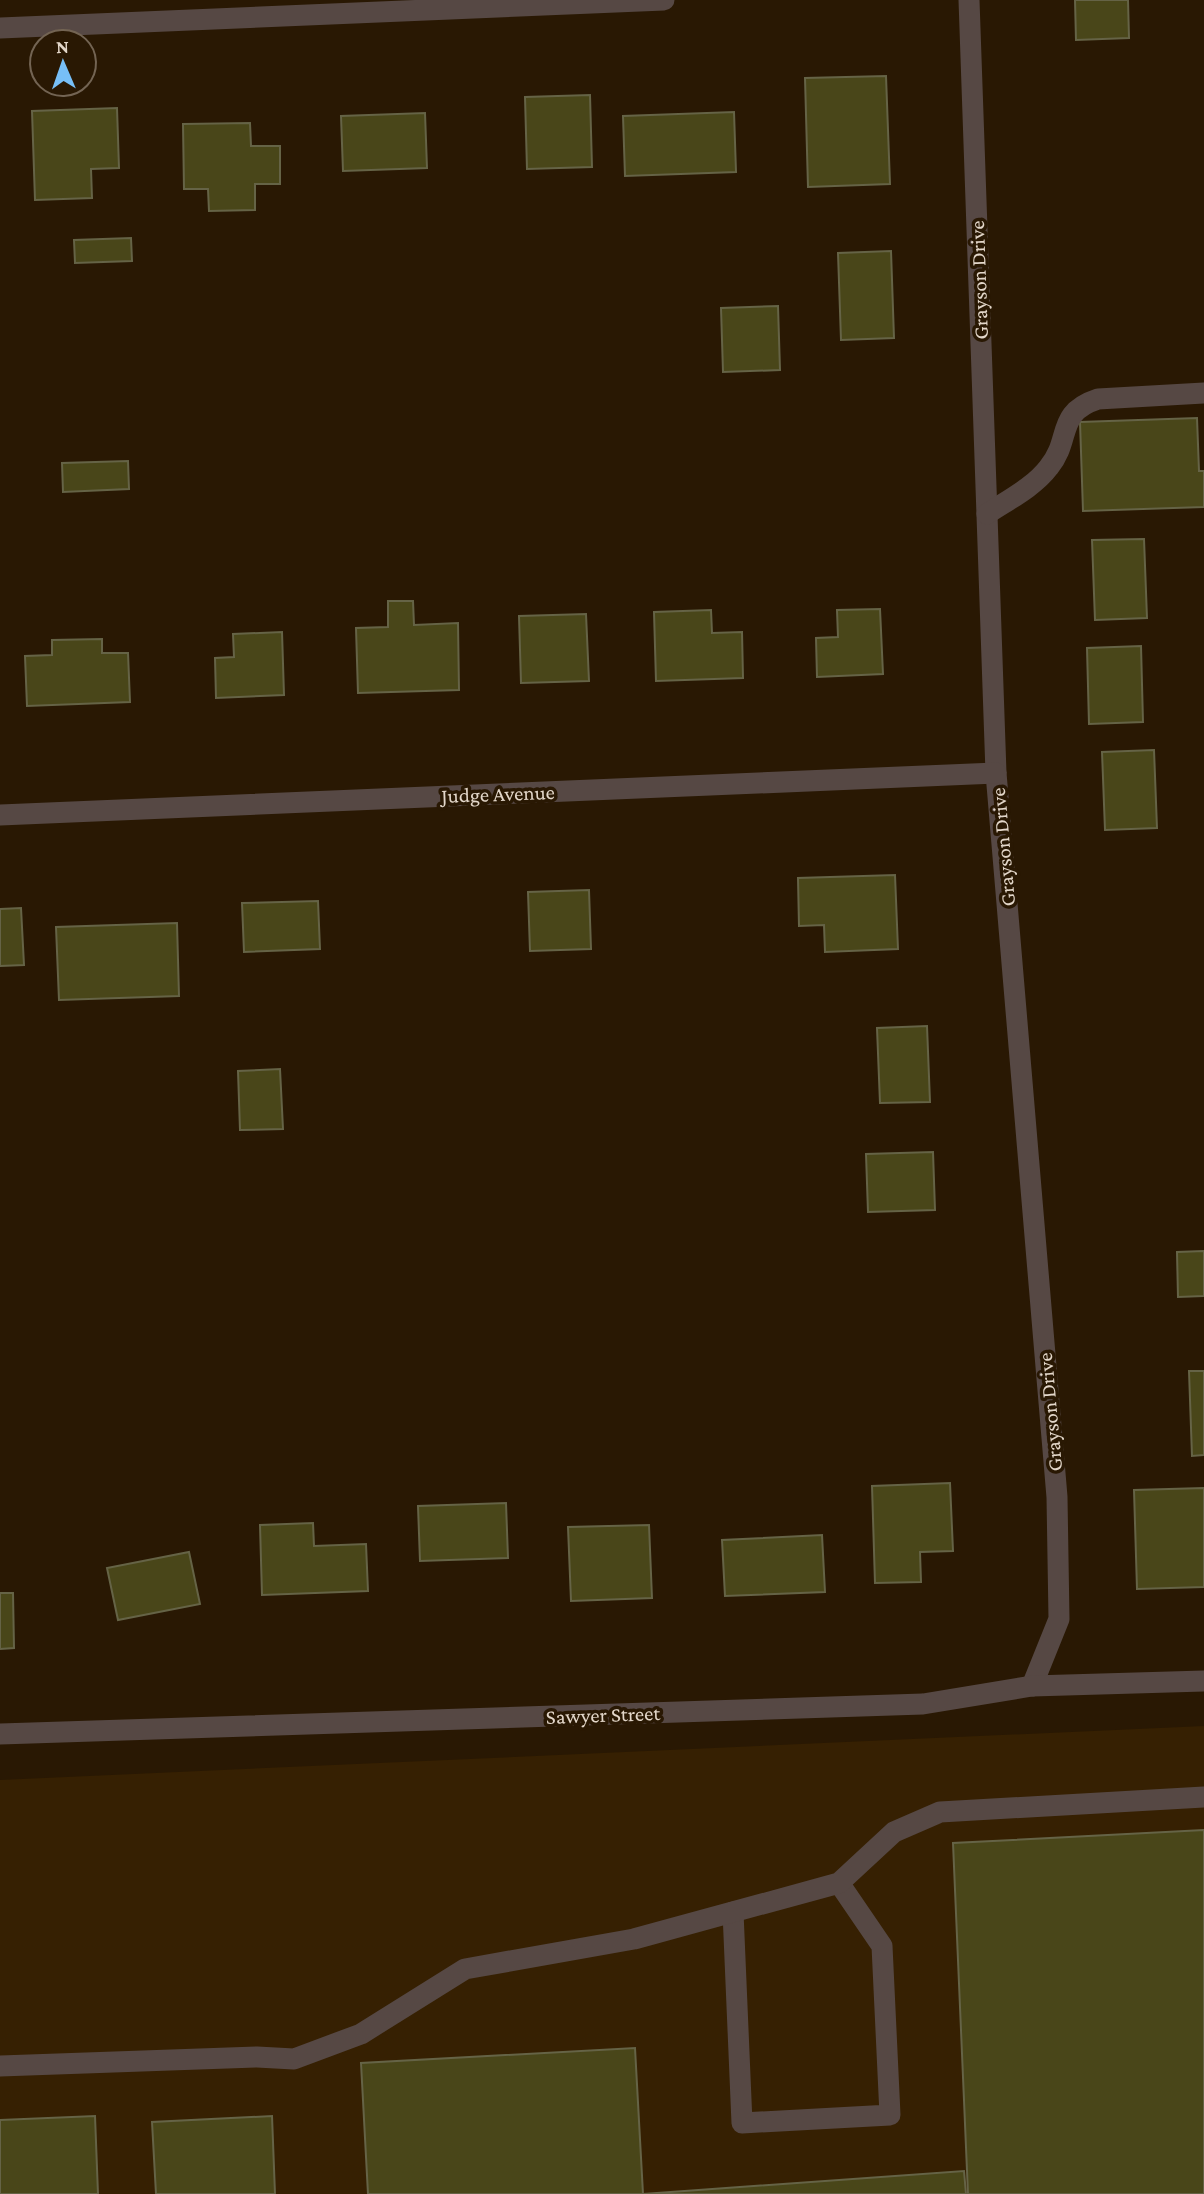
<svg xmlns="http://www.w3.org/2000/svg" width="1204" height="2194" font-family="'Crimson Pro',serif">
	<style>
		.built { fill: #362002 }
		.building { fill: #494619; stroke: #656346; stroke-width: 2 }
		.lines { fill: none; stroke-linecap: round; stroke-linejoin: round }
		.minor { stroke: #564844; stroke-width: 21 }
		.labels { text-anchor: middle; stroke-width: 7; stroke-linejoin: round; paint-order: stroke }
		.street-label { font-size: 21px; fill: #e3d7ca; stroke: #291803 }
	</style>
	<rect width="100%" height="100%" fill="#291803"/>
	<polygon class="built" points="1204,1726 1204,2194 0,2194 0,1780"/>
	<g class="building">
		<polygon points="1075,0 1128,0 1129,38 1076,40"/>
		<polygon points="886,76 890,184 808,187 805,78"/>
		<polygon points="590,95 592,167 527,169 525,97"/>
		<polygon points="117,108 119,168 91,169 92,198 35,200 32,111"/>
		<polygon points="734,112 736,172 625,176 623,116"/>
		<polygon points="425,113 427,168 343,171 341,116"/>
		<polygon points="250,123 251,146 280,146 280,184 255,184 255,210 209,211 208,189 184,189 183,124"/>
		<polygon points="131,238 132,261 75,263 74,240"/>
		<polygon points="891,251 894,338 841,340 838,253"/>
		<polygon points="778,306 780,370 723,372 721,308"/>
		<polygon points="1197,418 1199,471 1204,471 1204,507 1083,511 1080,422"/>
		<polygon points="128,461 129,489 63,492 62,463"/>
		<polygon points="1144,539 1147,618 1095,620 1092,540"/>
		<polygon points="388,601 413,601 414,625 458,623 459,690 358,693 356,628 388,627"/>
		<polygon points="880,609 883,674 817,677 816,638 838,637 837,610"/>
		<polygon points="711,610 712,633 742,632 743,678 656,681 654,612"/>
		<polygon points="586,614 589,681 521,683 519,616"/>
		<polygon points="282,632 284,695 216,698 215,658 234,657 233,634"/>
		<polygon points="102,639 102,653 128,653 130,702 27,706 25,656 52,655 52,640"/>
		<polygon points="1141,646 1143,722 1089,724 1087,648"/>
		<polygon points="1154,750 1157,828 1105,830 1102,752"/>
		<polygon points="895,875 898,949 825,952 824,925 799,926 798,878"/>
		<polygon points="589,890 591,949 530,951 528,892"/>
		<polygon points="318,901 320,949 244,952 242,903"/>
		<polygon points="21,908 24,965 0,966 0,909"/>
		<polygon points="177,923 179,996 59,1000 56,927"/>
		<polygon points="927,1026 930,1102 880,1103 877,1028"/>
		<polygon points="280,1069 283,1129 240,1130 238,1071"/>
		<polygon points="933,1152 935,1210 868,1212 866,1154"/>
		<polygon points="1204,1251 1204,1296 1178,1297 1177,1252"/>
		<polygon points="1189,1371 1204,1371 1204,1455 1192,1456"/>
		<polygon points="950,1483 953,1551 920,1552 921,1582 875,1583 872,1486"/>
		<polygon points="1204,1488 1204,1587 1137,1589 1134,1490"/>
		<polygon points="506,1503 508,1558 420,1561 418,1506"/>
		<polygon points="313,1523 314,1546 366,1544 368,1591 262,1595 260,1525"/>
		<polygon points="649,1525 652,1598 571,1601 568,1527"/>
		<polygon points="822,1535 825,1592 725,1596 722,1540"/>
		<polygon points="189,1552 200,1604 118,1620 107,1568"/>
		<polygon points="0,1593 13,1593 14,1648 0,1649"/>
		<polygon points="1204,1830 1204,2194 968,2194 953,1843"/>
		<polygon points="635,2048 643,2194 368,2194 361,2063"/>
		<polygon points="95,2116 98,2194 0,2194 0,2120"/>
		<polygon points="272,2116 275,2194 156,2194 152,2122"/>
		<polygon points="964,2171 966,2194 641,2194 643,2194"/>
	</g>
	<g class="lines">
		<g class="minor">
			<polyline points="969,0 996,773 1057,1497 1059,1619 1032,1686"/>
			<polyline points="0,28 664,0"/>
			<path d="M 987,514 C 1008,500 1034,487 1049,467 C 1072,439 1055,413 1098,399 L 1204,393"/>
			<polyline points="0,815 996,773"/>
			<polyline points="0,1734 923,1704 1032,1686 1204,1681"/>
			<polyline points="733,1912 742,2123 890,2115 882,1946 839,1883"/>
			<polyline points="0,2066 257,2057 294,2059 361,2034 465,1969 634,1939 839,1883 894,1832 940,1812 1204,1797"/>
		</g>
	</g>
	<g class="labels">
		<g class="street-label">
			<text transform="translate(979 280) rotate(-92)" y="7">Grayson Drive</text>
			<text transform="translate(498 794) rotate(-2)" y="7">Judge Avenue</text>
			<text transform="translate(1003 847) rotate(-95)" y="7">Grayson Drive</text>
			<text transform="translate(1050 1412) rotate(-95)" y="7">Grayson Drive</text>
			<text transform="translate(603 1715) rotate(-2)" y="7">Sawyer Street</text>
		</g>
	</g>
	<g transform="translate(63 63) rotate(358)"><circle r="33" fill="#291803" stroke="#736453" stroke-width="2"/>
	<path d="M0-5L12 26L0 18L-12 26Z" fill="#77bff7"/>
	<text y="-10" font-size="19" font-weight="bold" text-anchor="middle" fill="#e3d7ca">N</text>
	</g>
</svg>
